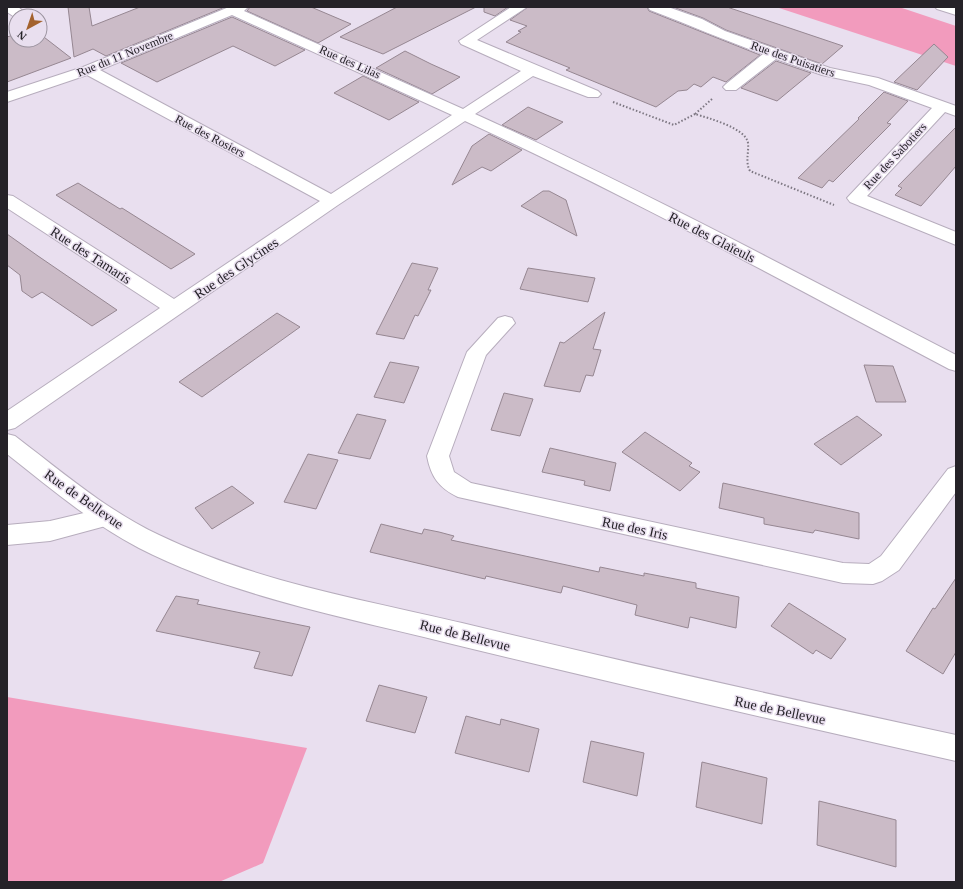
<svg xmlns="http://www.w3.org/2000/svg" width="963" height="889" font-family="Georgia,serif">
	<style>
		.green { fill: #f29bbd }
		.building { fill: #cbbbc7; stroke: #968792 }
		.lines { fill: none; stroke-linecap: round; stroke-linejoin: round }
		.lane-casing { stroke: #b7adbd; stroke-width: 2 }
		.street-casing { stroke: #b7adbd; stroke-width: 2 }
		.secondary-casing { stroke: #b7adbd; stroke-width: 2 }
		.path { stroke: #7d7782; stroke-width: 2; stroke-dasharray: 1.5 2; stroke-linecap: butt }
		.lane { fill: #fff; fill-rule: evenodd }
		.street { fill: #fff; fill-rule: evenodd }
		.secondary { fill: #fff; fill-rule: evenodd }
		.labels { text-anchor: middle; stroke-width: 3; stroke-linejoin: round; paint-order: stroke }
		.far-street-label { font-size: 12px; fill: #252228; stroke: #e9dfef }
		.street-label { font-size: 14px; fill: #252228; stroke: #e9dfef }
	</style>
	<rect width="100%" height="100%" fill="#e9dfef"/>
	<g class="green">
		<polygon points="776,7 899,7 956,26 956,66"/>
		<polygon points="7,697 307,748 263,863 219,882 7,882"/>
	</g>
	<g class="building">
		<polygon points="68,7 89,7 92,26 140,7 225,7 106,56 93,49 74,57"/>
		<polygon points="250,7 311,7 351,24 318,43 247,11"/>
		<polygon points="397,7 476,7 383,54 340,37"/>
		<polygon points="484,7 508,7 495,16 484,12"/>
		<polygon points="528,7 647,7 649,11 760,55 726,82 713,77 701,87 694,84 687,90 678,91 656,107 566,70 570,68 506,42 521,32 518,31 527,26 510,20"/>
		<polygon points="673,7 727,7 843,46 822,64 726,30 703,18"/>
		<polygon points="232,17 305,50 275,66 233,46 157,82 121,63"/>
		<polygon points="16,34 16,40 40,40 40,34 71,58 7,82 7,37"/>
		<polygon points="934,44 948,57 917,90 894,82"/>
		<polygon points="405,51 431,64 460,77 432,94 376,68"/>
		<polygon points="776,61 811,73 777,101 741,88"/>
		<polygon points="363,76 419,102 389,120 334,93"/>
		<polygon points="884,92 908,101 887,123 891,124 833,182 829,180 822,188 798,178 859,119 858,118"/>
		<polygon points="528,107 563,122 536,140 502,125"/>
		<polygon points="956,127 956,166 944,180 921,206 895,195 902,188 898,186"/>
		<polygon points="489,134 522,150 491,171 482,167 452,185 472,146"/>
		<polygon points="78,183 120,209 122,208 195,254 171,269 56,195"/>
		<polygon points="543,191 549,191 566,200 577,236 521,206"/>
		<polygon points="7,234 38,256 117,310 92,326 42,292 32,298 22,291 20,275 7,265"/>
		<polygon points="412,263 438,268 428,290 431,290 418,316 415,315 404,339 376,334"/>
		<polygon points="528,268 595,278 588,302 520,289"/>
		<polygon points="605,312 593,349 601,350 593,376 586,375 580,392 544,386 560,342 564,343"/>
		<polygon points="277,313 300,327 202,397 179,382"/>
		<polygon points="390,362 419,367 404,403 374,397"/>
		<polygon points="864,365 893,366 906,402 876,402"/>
		<polygon points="504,393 533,399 520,436 491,430"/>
		<polygon points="357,414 386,420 370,459 338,453"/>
		<polygon points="857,416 882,435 841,465 814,444"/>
		<polygon points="645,432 692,463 689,466 700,472 680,491 622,452"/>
		<polygon points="550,448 616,463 610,491 584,485 585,481 542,472"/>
		<polygon points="308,454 338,460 316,509 284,502"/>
		<polygon points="723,483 859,513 859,539 815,530 813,533 764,524 764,518 719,508"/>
		<polygon points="232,486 254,503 212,529 195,508"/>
		<polygon points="381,524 422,534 424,529 439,532 454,536 451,540 599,572 600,567 644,576 644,573 696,583 696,588 739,597 736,628 690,617 688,628 635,615 637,605 563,586 561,593 486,576 485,579 370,552"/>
		<polygon points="956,578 956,652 943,674 906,651 933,608 935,609"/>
		<polygon points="176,596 199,600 197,604 310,627 292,676 254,668 260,652 156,631"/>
		<polygon points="789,603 846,639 831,659 816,650 813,654 771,626"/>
		<polygon points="379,685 427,697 415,733 366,721"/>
		<polygon points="466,716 500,725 501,719 539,729 529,772 455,753"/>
		<polygon points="591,741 644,753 637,796 583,782"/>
		<polygon points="702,762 767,778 762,824 696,807"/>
		<polygon points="819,801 896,820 896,867 817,845"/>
	</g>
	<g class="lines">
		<g class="lane-casing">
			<polygon id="lane" points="935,7 956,8 956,15 937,9"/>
		</g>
		<g class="street-casing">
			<g id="street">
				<polygon points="7,7 18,7 28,15 16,16 16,18 7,12"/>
				<path d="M 229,7 L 248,7 L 244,11 L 463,109 L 521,71 L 461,44 L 459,41 L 511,7 L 527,7 L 477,40 L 598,91 L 601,94 L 598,97 L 588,97 L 533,76 L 475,114 C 639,188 797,273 956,355 L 956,371 L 949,369 C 789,285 629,196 465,121 L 338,205 L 15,428 L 7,430 L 7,411 L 160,308 L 7,208 L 7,195 L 13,196 L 174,299 L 320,201 L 87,75 L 7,102 L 7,92 L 83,67 ZM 232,15 L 452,115 L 331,194 L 100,70 Z"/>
				<path d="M 648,7 L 668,7 L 702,19 L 725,31 L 830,68 L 878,78 L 956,106 L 956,116 L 945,112 L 867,196 L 956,232 L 956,245 L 850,202 L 847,198 L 932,108 L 869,85 L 822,75 L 776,59 L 736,90 L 726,90 L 723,87 L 726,84 L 763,54 C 725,41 688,24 650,10 Z"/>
				<path d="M 505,316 L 512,318 L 515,323 L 486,355 L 449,456 L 454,472 L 471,483 L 843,563 L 869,564 L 881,556 L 948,469 L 956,466 L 956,492 L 899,570 L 882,581 L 873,584 L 843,583 L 458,497 C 439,488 431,477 427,456 L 467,352 L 498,318 Z"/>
				<polygon points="105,508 113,510 117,517 113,524 50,541 7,545 7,525 50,521"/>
			</g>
		</g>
		<g class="secondary-casing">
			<path id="secondary" d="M 7,434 L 15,436 C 61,471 106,510 159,535 C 254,581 360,599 462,623 C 626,663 791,699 956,735 L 956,761 C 786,723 617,684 448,643 C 344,617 235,597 139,548 C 91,523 49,487 7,454 Z"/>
		</g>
		<g class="path">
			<path d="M 712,99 L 695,114 C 708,118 746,128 748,143 C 749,153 745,162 750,171 L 834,205"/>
			<polyline points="613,102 674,125 695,114"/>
		</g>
		<use href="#lane" class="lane"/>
		<use href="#street" class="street"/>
		<use href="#secondary" class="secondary"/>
	</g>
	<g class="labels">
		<g class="far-street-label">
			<text transform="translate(125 54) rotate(-22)" y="4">Rue du 11 Novembre</text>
			<text transform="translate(793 59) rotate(19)" y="4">Rue des Puisatiers</text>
			<text transform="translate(350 62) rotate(24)" y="4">Rue des Lilas</text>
			<text transform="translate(210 136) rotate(28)" y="4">Rue des Rosiers</text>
			<text transform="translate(895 156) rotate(-47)" y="4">Rue des Sabotiers</text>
		</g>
		<g class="street-label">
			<text transform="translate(712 237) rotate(27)" y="5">Rue des Glaïeuls</text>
			<text transform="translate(91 255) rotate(33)" y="5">Rue des Tamaris</text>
			<text transform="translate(236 268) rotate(-34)" y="5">Rue des Glycines</text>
			<text transform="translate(84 499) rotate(35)" y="5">Rue de Bellevue</text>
			<text transform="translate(635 528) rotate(12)" y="5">Rue des Iris</text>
			<text transform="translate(465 635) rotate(14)" y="5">Rue de Bellevue</text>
			<text transform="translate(780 710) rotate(12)" y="5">Rue de Bellevue</text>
		</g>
	</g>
	<rect width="963" height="889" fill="none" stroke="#252228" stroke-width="16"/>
	<g transform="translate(28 28) rotate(220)"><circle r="19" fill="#e9dfef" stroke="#9b939f"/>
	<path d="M0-3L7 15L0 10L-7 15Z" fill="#a3622d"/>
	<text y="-6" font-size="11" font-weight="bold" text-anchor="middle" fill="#252228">N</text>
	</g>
</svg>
